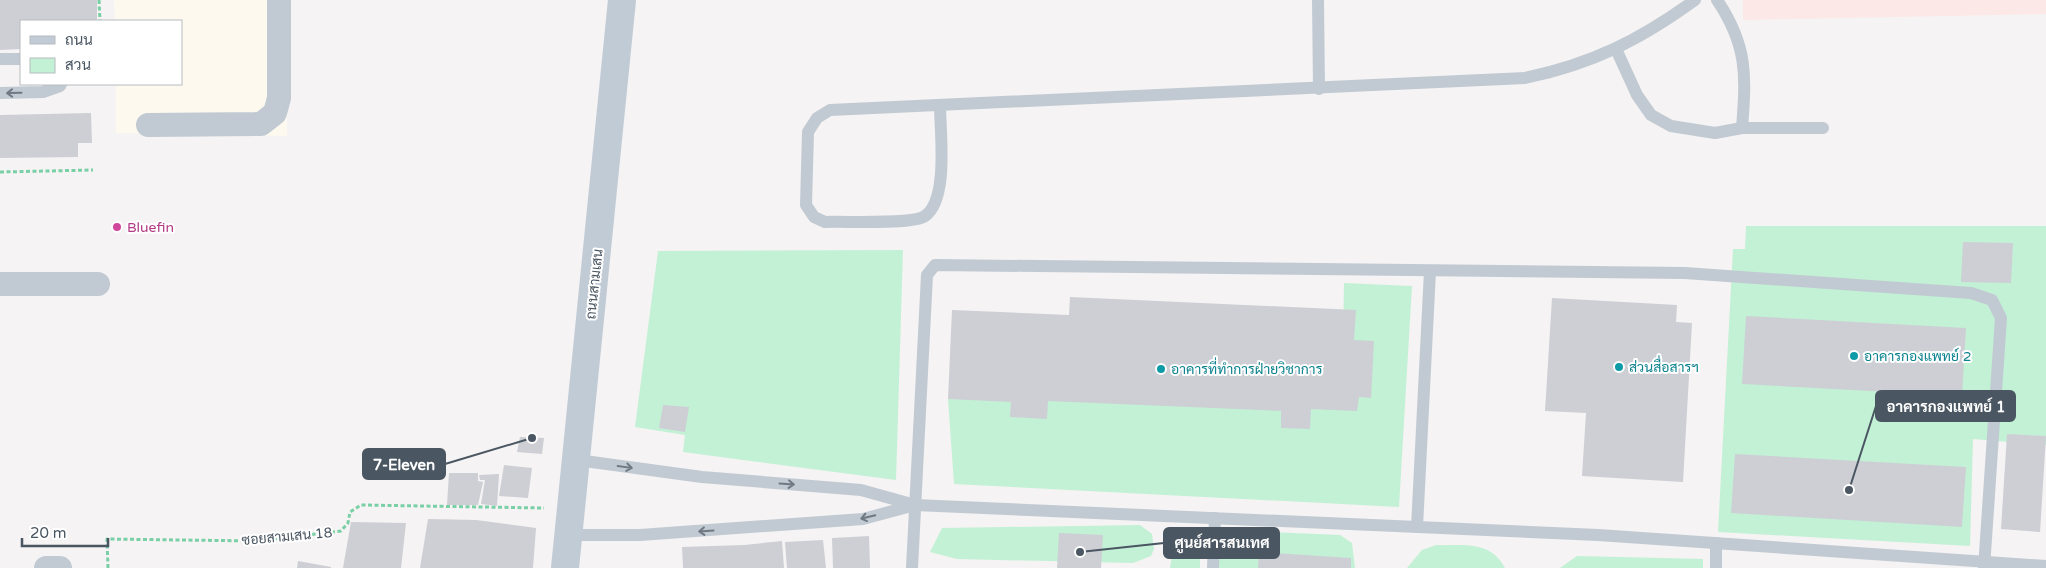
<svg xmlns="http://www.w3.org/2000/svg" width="2046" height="568" font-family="'Varela Round',Sarabun,sans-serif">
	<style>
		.commercial { fill: #fdf9ef }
		.medical { fill: #fce8e6 }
		.green { fill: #c3f1d5 }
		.building { fill: #cdcfd5 }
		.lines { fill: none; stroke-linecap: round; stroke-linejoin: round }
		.path { stroke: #7ad0a6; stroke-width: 3; stroke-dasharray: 4 2.5; stroke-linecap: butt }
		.lane { stroke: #c1cad2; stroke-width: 12 }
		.street { stroke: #c1cad2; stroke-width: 24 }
		.secondary { stroke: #c1cbd6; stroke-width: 28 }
		.oneway { stroke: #6e7983 }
		.hotel-dot { fill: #d1479c; stroke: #fff; stroke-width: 2 }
		.culture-dot { fill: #0f9aa8; stroke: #fff; stroke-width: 2 }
		.labels { text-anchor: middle; stroke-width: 4; stroke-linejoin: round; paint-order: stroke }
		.hotel-label { font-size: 14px; fill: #b23c85; stroke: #fff; text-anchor: start }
		.street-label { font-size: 14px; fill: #4a5661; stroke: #fff }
		.culture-label { font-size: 14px; fill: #0d838f; stroke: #fff; text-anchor: start }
		.leader { fill: none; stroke: #4a5661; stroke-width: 2 }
		.callout-dot { fill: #4a5661; stroke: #fff; stroke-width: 2 }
		.callout { fill: #4a5661; stroke: #4a5661; stroke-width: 2 }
		.callout-label { font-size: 15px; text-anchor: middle; font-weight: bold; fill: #fff }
	</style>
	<rect width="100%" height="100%" fill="#f5f3f3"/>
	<polygon class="commercial" points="114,0 287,0 287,136 116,133 116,84 181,84 181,21 115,21"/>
	<polygon class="medical" points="1743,0 2046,0 2046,14 1743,20"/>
	<g class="green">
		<polygon points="1746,226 2046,226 2046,445 1973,439 1970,546 1718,532 1733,249 1745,249"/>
		<polygon points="903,250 896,480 683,452 685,435 635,427 658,251"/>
		<polygon points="1344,283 1412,286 1399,507 954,484 948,399 1342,397"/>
		<polygon points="1140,525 1152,534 1154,549 1151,556 1133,563 957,559 930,552 942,528"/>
		<polygon points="1243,531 1340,535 1352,543 1355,568 1217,568 1224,542"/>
		<path d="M 1436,545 C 1464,546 1490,540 1505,568 L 1407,568 L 1422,550 Z"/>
		<polygon points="1173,549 1200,550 1200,568 1170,568"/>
		<polygon points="1577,556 1703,559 1703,568 1560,568"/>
	</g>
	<g class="building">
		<polygon points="0,0 97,0 97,21 21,21 21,49 0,50"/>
		<polygon points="91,113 92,143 78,143 78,157 0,158 0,115"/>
		<polygon points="1963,242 2013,243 2011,283 1961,282"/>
		<polygon points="1070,297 1356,310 1354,340 1374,341 1371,398 1359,397 1357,411 1311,409 1310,429 1281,428 1281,411 1048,401 1047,419 1010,417 1011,402 948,399 952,310 1069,315"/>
		<polygon points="1552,298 1677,305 1676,322 1692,323 1683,482 1582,476 1586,413 1545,411"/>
		<polygon points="1746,316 1966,328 1962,396 1742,384"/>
		<polygon points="663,405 689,407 685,432 659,428"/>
		<polygon points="2007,434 2046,436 2040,532 2001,529"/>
		<polygon points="520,437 544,438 542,454 517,452"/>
		<polygon points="1735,454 1966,467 1962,527 1731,513"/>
		<polygon points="504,465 532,468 528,498 499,496"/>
		<polygon points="449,473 478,473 478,481 483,482 478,505 447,505"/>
		<polygon points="499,474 497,506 481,504 485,480 480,480 479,475"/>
		<polygon points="428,519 476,520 536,528 533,568 420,568"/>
		<polygon points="351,522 406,523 401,568 343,568"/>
		<polygon points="1059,533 1103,535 1101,568 1057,568"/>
		<polygon points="869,536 870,568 833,568 832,538"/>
		<polygon points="823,540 826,568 787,568 785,542"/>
		<polygon points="782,541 784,568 683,568 682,547 744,545"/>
		<polygon points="1259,552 1351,558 1351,568 1258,568"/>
		<polygon points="298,561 331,567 331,568 297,568"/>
	</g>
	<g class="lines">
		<g class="path">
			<polyline points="99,0 100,21"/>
			<polyline points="0,172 93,170"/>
			<polyline points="108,568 107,539 256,541 341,531 348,523 350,512 361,505 544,508"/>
		</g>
		<g class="lane">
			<polyline points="1318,0 1319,89"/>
			<path d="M 1717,0 C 1748,46 1746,76 1742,128"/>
			<polyline points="1616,49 1637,95 1651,115 1671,126 1715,133 1742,128 1823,128"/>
			<polyline points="0,59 21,59"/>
			<polyline points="0,93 43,92 60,86 61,84"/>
			<path d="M 940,105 C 940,132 949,199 925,216 C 912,225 845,221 825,222 L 814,217 L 806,205 L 808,132 L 817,118 L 830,110 C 1062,99 1294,90 1525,78 C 1592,64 1640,40 1695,0"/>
			<polyline points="577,460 702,477 861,490 915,505 1598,535 2046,566"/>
			<polyline points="1417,527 1430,271"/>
			<polyline points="569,535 640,535 863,519 915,505"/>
			<polyline points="912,568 927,275 935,265 1685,273 1971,293 1992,300 2001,318 1984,568"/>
			<polyline points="1213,568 1215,518"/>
			<polyline points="1716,568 1716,543"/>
		</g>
		<g class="street">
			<polyline points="148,125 261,124 275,113 279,98 279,0"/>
			<polyline points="0,284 98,284"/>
			<polyline points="46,568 60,568"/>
		</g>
		<polyline class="secondary" points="565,568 622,0"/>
	</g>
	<defs><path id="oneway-shaft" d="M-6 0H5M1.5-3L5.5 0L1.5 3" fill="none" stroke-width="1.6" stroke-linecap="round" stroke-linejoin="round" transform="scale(1.25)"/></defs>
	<g class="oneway">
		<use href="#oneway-shaft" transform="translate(14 93) rotate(179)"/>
		<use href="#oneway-shaft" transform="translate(625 467) rotate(8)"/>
		<use href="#oneway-shaft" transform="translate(787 484) rotate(4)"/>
		<use href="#oneway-shaft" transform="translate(868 517) rotate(167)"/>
		<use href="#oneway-shaft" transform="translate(706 531) rotate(176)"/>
	</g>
	<circle class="hotel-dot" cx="117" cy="227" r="5"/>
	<g class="culture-dot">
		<circle cx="1854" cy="356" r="5"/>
		<circle cx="1619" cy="367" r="5"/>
		<circle cx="1161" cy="369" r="5"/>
	</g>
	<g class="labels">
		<g class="hotel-label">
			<text x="127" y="232">Bluefin</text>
		</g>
		<g class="street-label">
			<text transform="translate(594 284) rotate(-84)" y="5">ถนนสามเสน</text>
			<text transform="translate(287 536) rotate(-5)" y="5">ซอยสามเสน 18</text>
		</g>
		<g class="culture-label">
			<text x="1864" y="361">อาคารกองแพทย์ 2</text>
			<text x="1629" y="372">ส่วนสื่อสารฯ</text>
			<text x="1171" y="374">อาคารที่ทำการฝ่ายวิชาการ</text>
		</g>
	</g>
	<path class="leader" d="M1849 490L1876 406M532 438L445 464M1080 552L1164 543"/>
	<g class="callout-dot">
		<circle cx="1849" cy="490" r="5"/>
		<circle cx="532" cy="438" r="5"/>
		<circle cx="1080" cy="552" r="5"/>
	</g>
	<g class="callout">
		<rect x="1876" y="391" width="139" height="30" rx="5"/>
		<rect x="363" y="449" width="82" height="30" rx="5"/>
		<rect x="1164" y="528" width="115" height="30" rx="5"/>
	</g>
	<g class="callout-label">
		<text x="1946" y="412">อาคารกองแพทย์ 1</text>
		<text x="404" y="470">7-Eleven</text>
		<text x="1222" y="548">ศูนย์สารสนเทศ</text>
	</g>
	<rect x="20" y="20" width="162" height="65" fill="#ffffff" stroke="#b7bbc0"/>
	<rect x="30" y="36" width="25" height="8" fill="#c1cbd6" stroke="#b7bbc0"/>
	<text x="65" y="45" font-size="15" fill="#4a5661">ถนน</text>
	<rect x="30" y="58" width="25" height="15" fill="#c3f1d5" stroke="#b7bbc0"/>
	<text x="65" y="70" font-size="15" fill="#4a5661">สวน</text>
	<path d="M22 538v8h86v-8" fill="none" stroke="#4a5661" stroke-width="2.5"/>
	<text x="30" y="538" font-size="15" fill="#4a5661" stroke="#ffffff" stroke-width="4" paint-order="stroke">20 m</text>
</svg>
